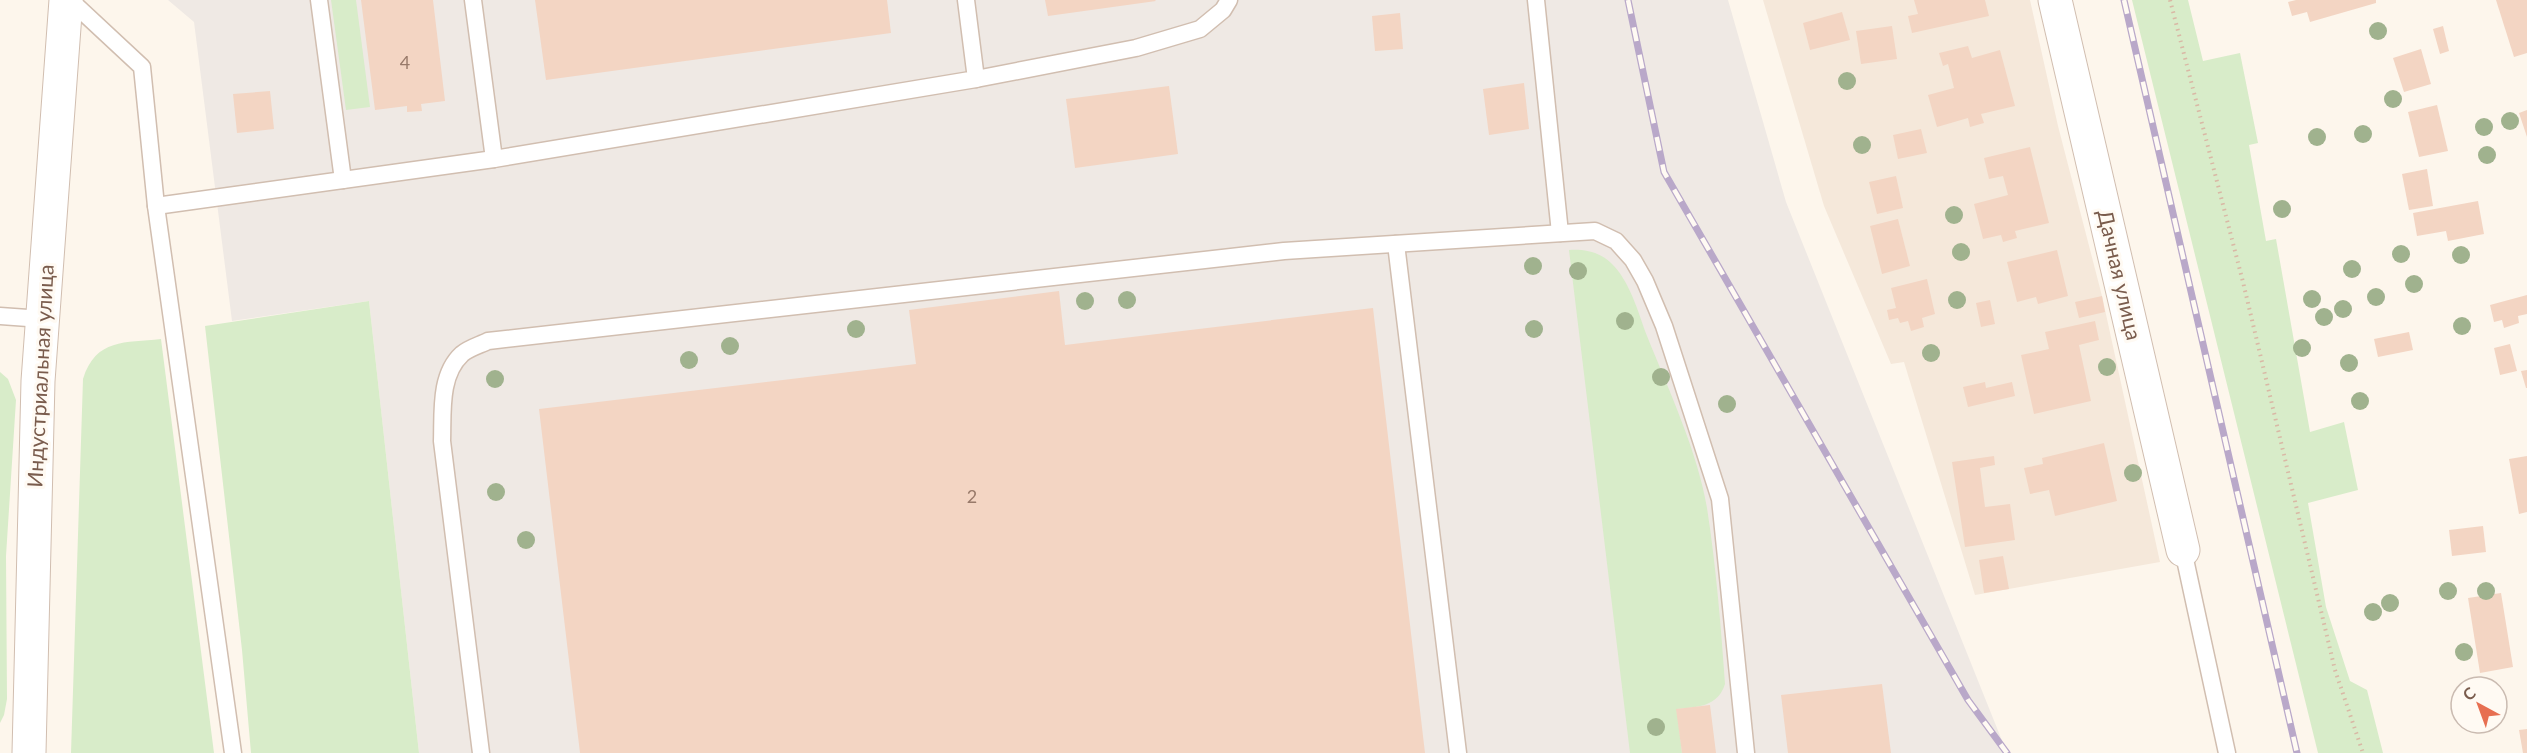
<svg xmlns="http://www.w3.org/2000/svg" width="2527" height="753" font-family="Lato,sans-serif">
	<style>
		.residential { fill: #f5e8da }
		.industrial { fill: #efe9e4 }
		.green { fill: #d8ecc9 }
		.building { fill: #f3d5c3 }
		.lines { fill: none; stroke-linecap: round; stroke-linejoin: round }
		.lane-casing { stroke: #d1beb0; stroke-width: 19 }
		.street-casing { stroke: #d1beb0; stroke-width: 35 }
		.path { stroke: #d9b8a5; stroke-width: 4; stroke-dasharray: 1.5 4.5; stroke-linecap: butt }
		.lane { stroke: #fff; stroke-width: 16 }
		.street { stroke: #fff; stroke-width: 33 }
		.rail-casing { stroke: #b9a8c9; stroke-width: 7 }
		.rail { stroke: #fffaf3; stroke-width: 4.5; stroke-dasharray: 14; stroke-linecap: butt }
		.tree { fill: #a0b28e }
		.labels { text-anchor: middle; stroke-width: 6; stroke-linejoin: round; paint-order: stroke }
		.number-label { font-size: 18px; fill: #987a6a }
		.street-label { font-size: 21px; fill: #7a5c4d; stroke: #fffaf3 }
	</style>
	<rect width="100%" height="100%" fill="#fdf6ec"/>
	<polygon class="residential" points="1763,0 2030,0 2058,126 2102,296 2160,562 1975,595 1904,362 1891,364 1824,206"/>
	<polygon class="industrial" points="168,0 1728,0 1786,202 2007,753 419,753 369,301 232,321 194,22"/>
	<g class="green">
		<polygon points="331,0 356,0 370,107 346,110"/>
		<polygon points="2132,0 2188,0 2203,61 2240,53 2258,143 2249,145 2266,241 2276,239 2310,432 2344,422 2358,490 2308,503 2326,607 2350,681 2367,690 2383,753 2318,753"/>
		<path d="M 1569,250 C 1584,249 1600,252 1611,263 C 1630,281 1638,312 1647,336 C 1668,388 1698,453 1707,508 C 1716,566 1721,626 1725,684 C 1718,707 1697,707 1677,709 L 1682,753 L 1630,753 Z"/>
		<polygon points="369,301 419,753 251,753 242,650 205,326"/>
		<path d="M 161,339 L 214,753 L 71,753 L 83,379 C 96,338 125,343 161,339 Z"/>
		<polygon points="0,372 8,379 16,400 6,556 7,699 4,715 0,723"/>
	</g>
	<g class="building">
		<polygon points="361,0 433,0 445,101 421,104 422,111 407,112 407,106 375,110"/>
		<polygon points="535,0 887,0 891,33 546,80"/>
		<polygon points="1045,0 1155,0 1156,1 1048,16"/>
		<polygon points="1914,0 1985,0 1989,16 1912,33 1908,16 1918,14"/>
		<polygon points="2296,0 2376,0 2376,3 2310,22 2307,12 2292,16 2288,2"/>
		<polygon points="2496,0 2527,0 2527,53 2514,57"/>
		<polygon points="1842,12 1850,40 1810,50 1803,23"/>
		<polygon points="1400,13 1403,49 1375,51 1372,16"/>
		<polygon points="1892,26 1897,59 1861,64 1856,31"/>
		<polygon points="2443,26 2449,51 2440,54 2433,29"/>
		<polygon points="1968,46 1972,58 2000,50 2015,106 1981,114 1984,123 1970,127 1968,118 1937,127 1928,95 1954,88 1948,64 1943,66 1939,53"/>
		<polygon points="2421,49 2431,84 2404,92 2393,58"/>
		<polygon points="1524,83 1529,129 1489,135 1483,89"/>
		<polygon points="1169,86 1178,154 1075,168 1066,99"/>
		<polygon points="270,91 274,129 237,133 233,94"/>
		<polygon points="2437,105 2448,151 2419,157 2408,112"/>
		<polygon points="2527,110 2527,137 2519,113"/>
		<polygon points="1921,129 1927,153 1898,159 1893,135"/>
		<polygon points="2030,147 2049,223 2015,231 2017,238 2003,242 2001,235 1983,239 1974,204 2008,195 2003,176 1989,179 1984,158"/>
		<polygon points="2427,169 2433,206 2409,210 2402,174"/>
		<polygon points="1896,176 1903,208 1877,214 1869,182"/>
		<polygon points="2478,201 2484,234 2448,241 2446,231 2417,236 2413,213"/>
		<polygon points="1898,219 1910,266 1882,274 1870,226"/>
		<polygon points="2057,250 2068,296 2038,304 2036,297 2017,302 2007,262"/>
		<polygon points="1927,279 1935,314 1922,318 1924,327 1911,331 1908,321 1900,323 1898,318 1889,320 1887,310 1896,308 1891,288"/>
		<polygon points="1059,291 1065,345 1373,308 1425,753 580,753 539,409 916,364 909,310"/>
		<polygon points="2527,295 2527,314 2518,316 2519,323 2504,328 2502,320 2494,322 2490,305"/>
		<polygon points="2102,296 2105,312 2079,318 2075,302"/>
		<polygon points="1990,300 1995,324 1981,327 1976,303"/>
		<polygon points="2095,321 2099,340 2079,345 2091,401 2034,414 2021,355 2049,349 2045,332"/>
		<polygon points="2409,332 2413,350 2378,357 2374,339"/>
		<polygon points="2510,344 2517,371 2500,375 2494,348"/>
		<polygon points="2527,370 2527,388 2526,388 2521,371"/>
		<polygon points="1985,382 1986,388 2012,382 2015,396 1968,407 1963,387"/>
		<polygon points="2104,443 2117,501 2055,516 2049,490 2030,494 2024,468 2043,464 2042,458"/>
		<polygon points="1994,456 1995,465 1980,468 1985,507 2010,504 2015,540 1965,547 1952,462"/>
		<polygon points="2527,456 2527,512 2519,514 2509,459"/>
		<polygon points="2483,526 2486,552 2452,556 2449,530"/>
		<polygon points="2003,556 2009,589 1984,593 1979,560"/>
		<polygon points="2501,593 2513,667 2480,673 2468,598"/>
		<polygon points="1882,684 1891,753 1788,753 1781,695"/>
		<polygon points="1710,705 1716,753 1682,753 1676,709"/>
		<polygon points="2527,729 2527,753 2523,753 2519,730"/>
	</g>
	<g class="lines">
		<g class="lane-casing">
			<g id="lane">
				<polyline points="70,0 142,67 156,206 233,753"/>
				<polyline points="319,0 343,180"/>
				<polyline points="473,0 494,159"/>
				<polyline points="1536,0 1560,233"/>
				<polyline points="976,79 1136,48 1200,29 1223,10 1229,0"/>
				<polyline points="156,206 494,159 976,79 966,0"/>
				<polyline points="1396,244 1458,753"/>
				<polyline points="0,316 42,319"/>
				<polyline points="2183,550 2227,753"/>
				<path d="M 481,753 L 442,441 C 443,413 439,375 462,354 C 469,348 480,345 488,341 L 1284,251 L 1595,231 L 1616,241 L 1633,260 L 1645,281 L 1664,326 L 1720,499 L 1746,753"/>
			</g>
		</g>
		<g class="street-casing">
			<g id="street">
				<polyline points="2055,0 2183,550"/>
				<polyline points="29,753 38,381 66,0"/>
			</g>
		</g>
		<polyline class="path" points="2170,0 2243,282 2335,670 2363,753"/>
		<use href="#lane" class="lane"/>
		<use href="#street" class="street"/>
		<g class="rail-casing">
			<g id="rail">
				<polyline points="1628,0 1664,172 1968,700 2007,753"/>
				<polyline points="2124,0 2297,753"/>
			</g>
		</g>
		<use href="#rail" class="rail"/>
	</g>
	<g class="tree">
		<circle cx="2378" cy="31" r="9"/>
		<circle cx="1847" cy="81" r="9"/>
		<circle cx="2393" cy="99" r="9"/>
		<circle cx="2510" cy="121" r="9"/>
		<circle cx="2484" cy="127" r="9"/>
		<circle cx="2363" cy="134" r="9"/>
		<circle cx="2317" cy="137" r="9"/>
		<circle cx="1862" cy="145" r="9"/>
		<circle cx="2487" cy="155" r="9"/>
		<circle cx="2282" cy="209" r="9"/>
		<circle cx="1954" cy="215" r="9"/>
		<circle cx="1961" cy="252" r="9"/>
		<circle cx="2401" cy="254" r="9"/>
		<circle cx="2461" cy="255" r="9"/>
		<circle cx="1533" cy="266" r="9"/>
		<circle cx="2352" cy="269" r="9"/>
		<circle cx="1578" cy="271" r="9"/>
		<circle cx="2414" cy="284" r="9"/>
		<circle cx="2376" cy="297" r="9"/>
		<circle cx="2312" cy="299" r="9"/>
		<circle cx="1127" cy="300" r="9"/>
		<circle cx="1957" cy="300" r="9"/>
		<circle cx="1085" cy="301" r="9"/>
		<circle cx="2343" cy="309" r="9"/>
		<circle cx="2324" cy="317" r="9"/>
		<circle cx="1625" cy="321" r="9"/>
		<circle cx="2462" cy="326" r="9"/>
		<circle cx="856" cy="329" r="9"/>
		<circle cx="1534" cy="329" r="9"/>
		<circle cx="730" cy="346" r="9"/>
		<circle cx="2302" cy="348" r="9"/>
		<circle cx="1931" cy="353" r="9"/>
		<circle cx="689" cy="360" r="9"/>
		<circle cx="2349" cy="363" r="9"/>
		<circle cx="2107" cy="367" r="9"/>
		<circle cx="1661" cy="377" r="9"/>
		<circle cx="495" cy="379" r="9"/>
		<circle cx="2360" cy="401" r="9"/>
		<circle cx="1727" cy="404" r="9"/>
		<circle cx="2133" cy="473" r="9"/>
		<circle cx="496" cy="492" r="9"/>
		<circle cx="526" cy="540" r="9"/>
		<circle cx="2448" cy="591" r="9"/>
		<circle cx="2486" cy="591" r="9"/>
		<circle cx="2390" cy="603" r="9"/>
		<circle cx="2373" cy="612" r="9"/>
		<circle cx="2464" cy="652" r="9"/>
		<circle cx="1656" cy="727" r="9"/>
	</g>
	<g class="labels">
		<g class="number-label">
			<text x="405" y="69">4</text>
			<text x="972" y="503">2</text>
		</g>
		<g class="street-label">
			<text transform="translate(2119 275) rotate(77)" y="7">Дачная улица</text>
			<text transform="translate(41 376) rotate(-87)" y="7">Индустриальная улица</text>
		</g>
	</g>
	<g transform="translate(2479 705) rotate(319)"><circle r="28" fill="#fffaf3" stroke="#cabbb1" stroke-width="1.5"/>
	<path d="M0-4.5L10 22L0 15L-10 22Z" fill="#e76f51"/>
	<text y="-9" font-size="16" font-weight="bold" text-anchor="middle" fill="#7a5c4d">С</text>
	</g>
</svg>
